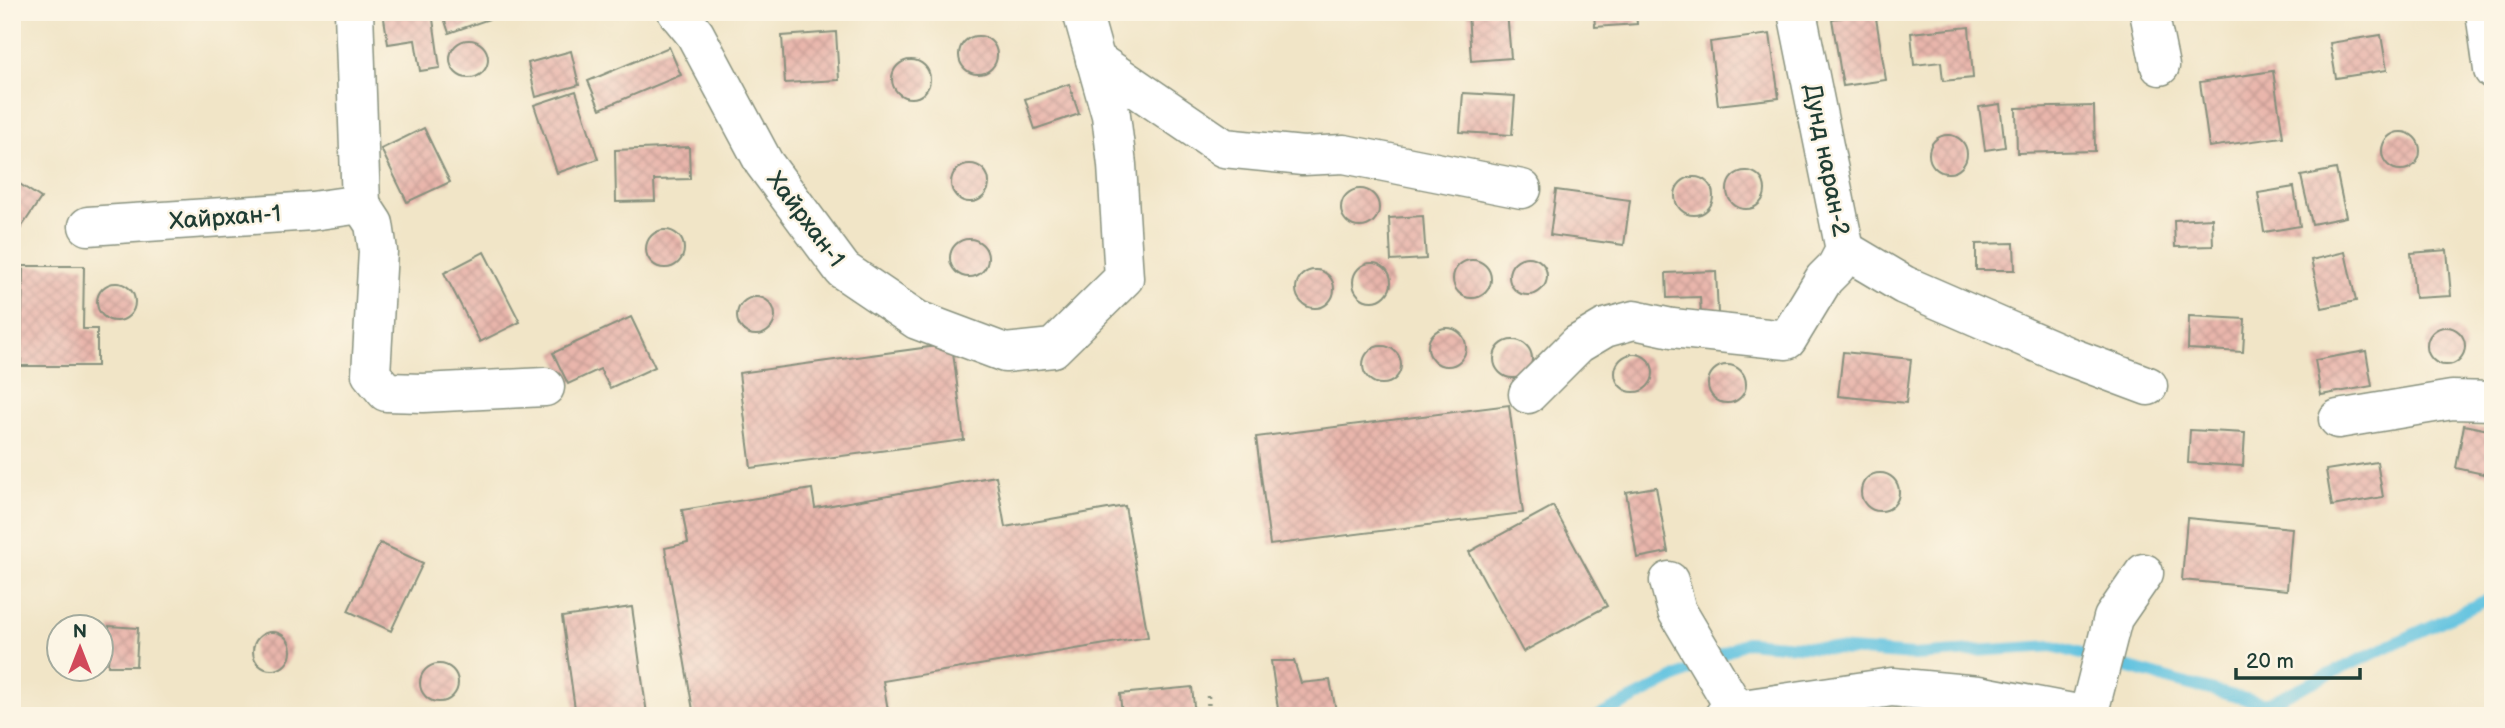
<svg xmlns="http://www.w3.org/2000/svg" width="2505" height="728" font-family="'Balsamiq Sans',sans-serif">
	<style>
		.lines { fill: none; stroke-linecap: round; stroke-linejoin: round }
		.stream { stroke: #62c3e0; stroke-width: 12 }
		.building { fill: url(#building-cross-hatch) }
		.minor-casing { stroke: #88917e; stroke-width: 41 }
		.path { stroke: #88917e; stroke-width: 4.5; stroke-dasharray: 2 5; stroke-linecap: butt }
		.minor { stroke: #fff; stroke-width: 38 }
		.labels { text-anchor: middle; stroke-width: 5; stroke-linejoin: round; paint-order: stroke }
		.street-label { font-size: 24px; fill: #1f3d34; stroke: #fcf5e5 }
	</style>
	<defs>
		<pattern id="building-cross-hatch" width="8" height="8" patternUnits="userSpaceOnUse" patternTransform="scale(1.75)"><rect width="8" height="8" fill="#e9b6ac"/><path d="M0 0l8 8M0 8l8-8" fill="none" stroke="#c79d95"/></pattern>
	</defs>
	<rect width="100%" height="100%" fill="#fcf5e5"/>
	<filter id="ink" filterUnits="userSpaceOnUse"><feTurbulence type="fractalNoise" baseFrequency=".0143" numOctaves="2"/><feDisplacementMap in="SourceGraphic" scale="14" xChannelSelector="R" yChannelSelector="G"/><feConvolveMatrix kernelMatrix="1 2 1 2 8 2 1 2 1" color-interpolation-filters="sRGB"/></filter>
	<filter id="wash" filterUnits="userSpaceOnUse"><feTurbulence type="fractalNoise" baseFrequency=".00686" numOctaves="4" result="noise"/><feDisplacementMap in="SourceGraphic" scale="28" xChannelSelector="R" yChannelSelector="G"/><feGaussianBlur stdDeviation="1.57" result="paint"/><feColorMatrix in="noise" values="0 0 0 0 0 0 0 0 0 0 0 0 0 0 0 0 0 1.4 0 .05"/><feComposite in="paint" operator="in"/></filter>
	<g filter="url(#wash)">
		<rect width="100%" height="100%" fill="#f1e5c7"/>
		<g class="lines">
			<g class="stream">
				<polyline points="2266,704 2493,597"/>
				<polyline points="1599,716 1746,642 1913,655 2053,646 2175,681 2313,716"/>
			</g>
		</g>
		<g id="blocks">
			<g class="building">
				<polygon points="383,12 432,12 440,68 420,71 415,40 388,44"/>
				<polygon points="442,12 493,12 495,17 449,33"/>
				<polygon points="874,12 904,12 904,14 875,18"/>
				<polygon points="1468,12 1507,12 1511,58 1471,61"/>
				<polygon points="1594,12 1636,12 1637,24 1595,27"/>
				<polygon points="1875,12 1886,80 1843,86 1832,19"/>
				<polygon points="1969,27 1973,78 1943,81 1941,62 1914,65 1911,33"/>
				<polygon points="836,32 839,80 785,83 782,36"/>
				<polygon points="1770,34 1779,98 1718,105 1710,42"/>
				<polygon points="2381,35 2387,70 2336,78 2330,43"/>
				<circle cx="978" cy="55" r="19"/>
				<circle cx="469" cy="59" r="19"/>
				<polygon points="669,47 681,75 600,109 588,81"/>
				<polygon points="571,51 579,85 536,97 528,63"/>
				<circle cx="911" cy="79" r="19"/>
				<polygon points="2273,71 2283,137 2209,147 2200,82"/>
				<polygon points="1069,84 1079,114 1035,129 1025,99"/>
				<polygon points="576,91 598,159 557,173 534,105"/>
				<polygon points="1463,93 1515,96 1512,135 1460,132"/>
				<polygon points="2000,104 2005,147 1985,150 1979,107"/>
				<polygon points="2094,106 2095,151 2017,153 2016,108"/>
				<polygon points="424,128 450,182 407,202 381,149"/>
				<circle cx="2401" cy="151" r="19"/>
				<circle cx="1948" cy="154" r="19"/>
				<polygon points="689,147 690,179 654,180 655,201 616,202 615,150"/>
				<circle cx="970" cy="183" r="19"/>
				<polygon points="2336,169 2346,217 2312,224 2301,176"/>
				<circle cx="1746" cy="190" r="19"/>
				<circle cx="1694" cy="196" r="19"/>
				<polygon points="12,179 41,198 21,228 12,223"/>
				<polygon points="2294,187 2300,226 2264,232 2258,193"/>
				<circle cx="1360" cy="208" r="19"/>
				<polygon points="1556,190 1630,200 1624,245 1550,235"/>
				<polygon points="1423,216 1426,259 1391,261 1389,218"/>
				<polygon points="2212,218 2213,246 2175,247 2174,220"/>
				<circle cx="665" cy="249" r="19"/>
				<circle cx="969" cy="258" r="19"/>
				<polygon points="2014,243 2015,270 1976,270 1976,244"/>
				<polygon points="2447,250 2451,296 2415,298 2411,253"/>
				<polygon points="484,252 520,322 480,342 444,273"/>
				<polygon points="2345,252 2356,301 2322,308 2311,260"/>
				<circle cx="1528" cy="276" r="19"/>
				<circle cx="1472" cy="279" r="19"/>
				<circle cx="1372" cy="282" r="19"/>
				<polygon points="23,266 84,266 83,329 97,329 97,366 21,366"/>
				<circle cx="1315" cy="289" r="19"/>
				<polygon points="1716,271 1718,314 1701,315 1700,297 1667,298 1666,273"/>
				<circle cx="116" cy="302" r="19"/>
				<circle cx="756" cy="316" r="19"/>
				<polygon points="2189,316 2245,319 2243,352 2188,349"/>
				<polygon points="631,317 655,367 610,388 600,369 568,384 553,353"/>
				<circle cx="2446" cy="346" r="19"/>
				<circle cx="1447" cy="347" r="19"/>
				<circle cx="1513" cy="359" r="19"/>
				<polygon points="952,344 964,440 751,468 739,373"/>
				<circle cx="1382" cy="365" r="19"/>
				<polygon points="2366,351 2372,386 2321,395 2315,360"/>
				<polygon points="1843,352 1911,359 1906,403 1838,396"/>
				<circle cx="1634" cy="373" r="19"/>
				<circle cx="1727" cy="384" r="19"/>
				<polygon points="1509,405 1523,513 1270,545 1256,437"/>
				<polygon points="2464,425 2493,431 2493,453 2488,475 2456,468"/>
				<polygon points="2190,430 2245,433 2243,466 2188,463"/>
				<polygon points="2377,462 2383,497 2332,506 2326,470"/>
				<circle cx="1880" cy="492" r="19"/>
				<polygon points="996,476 1005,527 1125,506 1148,637 883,681 889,716 694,716 665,548 688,543 682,510 812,489 815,508"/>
				<polygon points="1656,487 1668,552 1637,558 1626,492"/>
				<polygon points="1553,506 1607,606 1523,652 1469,552"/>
				<polygon points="2187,518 2292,528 2287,590 2182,580"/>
				<polygon points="380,543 423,563 391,631 348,611"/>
				<polygon points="632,607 647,714 576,716 562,617"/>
				<polygon points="109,626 138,628 136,666 108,666"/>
				<circle cx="272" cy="651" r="19"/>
				<polygon points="1271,661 1294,661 1301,683 1330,680 1337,716 1279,716"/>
				<circle cx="439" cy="683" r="19"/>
				<polygon points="1192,687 1195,716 1122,716 1120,694"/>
			</g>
		</g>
	</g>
	<g filter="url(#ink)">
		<use href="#blocks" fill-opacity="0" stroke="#88917e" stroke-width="2"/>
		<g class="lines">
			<g class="minor-casing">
				<g id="minor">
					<polyline points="677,12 695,34 764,163 843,270 917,320 1005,353 1053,348 1124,278 1117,165 1111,115 1082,12"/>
					<polyline points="2149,12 2160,66"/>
					<polyline points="2485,12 2493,70"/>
					<polyline points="1095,60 1224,148 1303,156 1344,154 1522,189"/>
					<polyline points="361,204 374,224 378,251 371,374 386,392 423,393 545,387"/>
					<polyline points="88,226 312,211 361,204 354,12"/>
					<polyline points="1845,250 1904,285 2065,355 2148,386"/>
					<polyline points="1528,394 1578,344 1605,328 1634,320 1672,328 1787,340 1824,279 1836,267 1845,250 1797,12"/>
					<polyline points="2338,419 2452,400 2493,401"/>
					<polyline points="1669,581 1677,611 1736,710"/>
					<polyline points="1724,716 1736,710 1892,687 1978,695 2088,716"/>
					<polyline points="2088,716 2113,618 2144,573"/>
				</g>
			</g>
			<polyline class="path" points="1208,696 1209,716"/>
			<use href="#minor" class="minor"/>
		</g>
	</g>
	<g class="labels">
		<g class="street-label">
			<text transform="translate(1827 160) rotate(79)" y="8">Дунд наран-2</text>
			<text transform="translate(225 217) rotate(-4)" y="8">Хайрхан-1</text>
			<text transform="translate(806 219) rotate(53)" y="8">Хайрхан-1</text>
		</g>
	</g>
	<rect width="2505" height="728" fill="none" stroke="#fcf5e5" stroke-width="42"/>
	<g transform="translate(80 648)"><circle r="33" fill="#fcf5e5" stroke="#a4ab9e" stroke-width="2"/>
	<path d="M0-5L12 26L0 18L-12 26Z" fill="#d1495b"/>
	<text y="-10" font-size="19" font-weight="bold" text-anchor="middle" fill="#1f3d34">N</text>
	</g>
	<path d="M2236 668v10h124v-10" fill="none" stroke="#1f3d34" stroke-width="3.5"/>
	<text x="2246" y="668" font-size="21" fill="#1f3d34" stroke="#fcf5e5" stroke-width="5" paint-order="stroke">20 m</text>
</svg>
